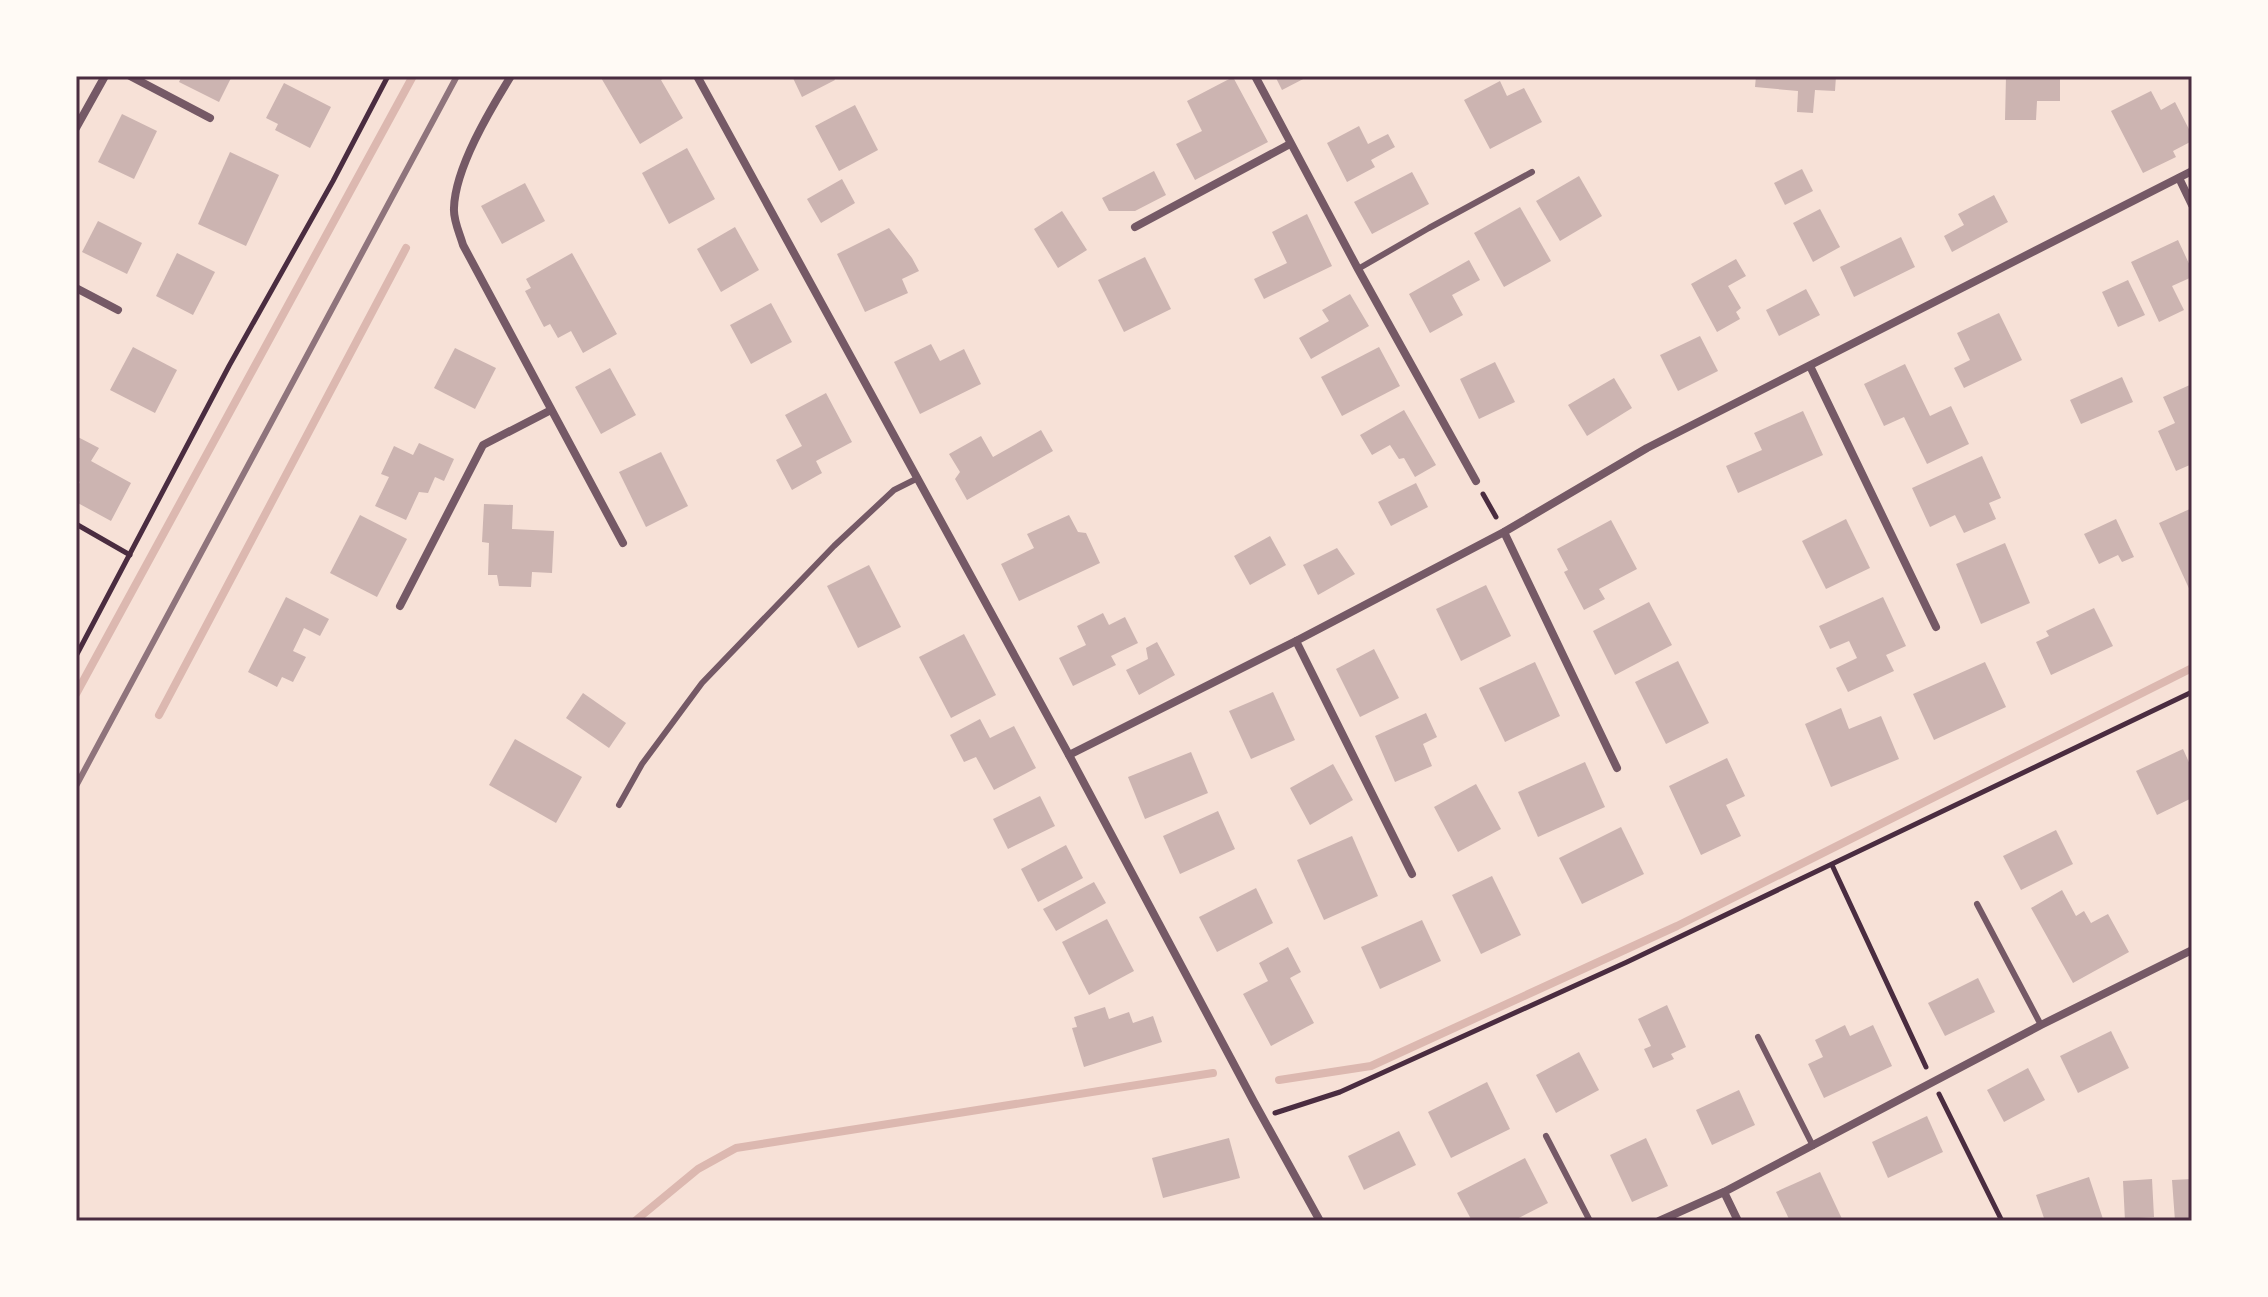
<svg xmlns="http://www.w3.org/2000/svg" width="2268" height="1297" font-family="'Fira Sans Condensed',sans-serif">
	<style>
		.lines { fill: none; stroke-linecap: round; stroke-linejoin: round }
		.stream { stroke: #dcb8b0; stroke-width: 8 }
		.building { fill: #ccb4b1 }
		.path { stroke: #4a2c40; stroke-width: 5 }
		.service { stroke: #755966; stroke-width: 6 }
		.minor { stroke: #755966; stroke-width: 8 }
		.rail { stroke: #8f747c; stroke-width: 6 }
		.neatline { fill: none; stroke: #4a2c40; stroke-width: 3 }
	</style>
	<rect width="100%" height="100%" fill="#f7e1d7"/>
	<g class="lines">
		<g class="stream">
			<polyline points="76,694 413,76"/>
			<polyline points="159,715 406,248"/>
			<polyline points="1279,1080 1371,1066 1677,926 2192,668"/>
			<polyline points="635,1221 698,1169 736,1148 1213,1073"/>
		</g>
	</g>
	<g class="building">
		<polygon points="182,76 232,76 219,102 179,82"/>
		<polygon points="600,76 663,76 664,78 661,80 683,118 640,144"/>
		<polygon points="792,76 833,76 835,80 802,97"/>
		<polygon points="1275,76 1309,76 1282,90"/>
		<polygon points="1756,76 1836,76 1835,91 1815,90 1813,113 1797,112 1798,91 1755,87"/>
		<polygon points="2006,76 2060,76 2060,101 2037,101 2036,120 2005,120"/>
		<polygon points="1233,77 1268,142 1195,180 1176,144 1202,131 1187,101"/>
		<polygon points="1500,81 1507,96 1524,88 1542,122 1490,149 1464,100"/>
		<polygon points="284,83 331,107 310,148 275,130 278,124 266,118"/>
		<polygon points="2151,91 2161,110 2175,102 2192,135 2192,141 2173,151 2176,157 2143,173 2111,111"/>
		<polygon points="855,105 878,150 839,171 815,126"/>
		<polygon points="122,114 157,131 134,179 98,162"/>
		<polygon points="1359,126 1368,144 1388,134 1395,147 1371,160 1375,167 1347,182 1327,143"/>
		<polygon points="687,148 715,199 669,224 642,173"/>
		<polygon points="230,152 279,175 246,246 198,224"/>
		<polygon points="1802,169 1813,191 1785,205 1774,183"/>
		<polygon points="1154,171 1166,195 1135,211 1109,211 1102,198"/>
		<polygon points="1412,172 1429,204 1372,234 1354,202"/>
		<polygon points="1579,176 1602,216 1560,241 1536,201"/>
		<polygon points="842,179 855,203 821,223 807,199"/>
		<polygon points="525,183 545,221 502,244 481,206"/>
		<polygon points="1994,195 2008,222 1952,252 1944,236 1964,225 1958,214"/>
		<polygon points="1520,207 1551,261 1504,287 1474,233"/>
		<polygon points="1820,209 1840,247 1813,262 1793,223"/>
		<polygon points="1062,211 1087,250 1058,268 1034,229"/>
		<polygon points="1307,214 1332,266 1264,299 1254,279 1287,263 1272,232"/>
		<polygon points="98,221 142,243 127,274 82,252"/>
		<polygon points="735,227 759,270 721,292 697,249"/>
		<polygon points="889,228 912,258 919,271 902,279 908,293 865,312 837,254"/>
		<polygon points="1901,237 1915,267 1854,297 1840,267"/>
		<polygon points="2178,240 2192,270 2192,277 2172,286 2184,310 2159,322 2131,262"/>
		<polygon points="177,253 215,272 193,315 156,296"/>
		<polygon points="572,253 617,334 583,353 571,331 558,338 550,324 544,327 525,291 531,288 526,279"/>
		<polygon points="1145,257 1171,309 1124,332 1098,280"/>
		<polygon points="1736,259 1746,276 1728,286 1741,308 1736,312 1740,319 1717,332 1691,284"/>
		<polygon points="1469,260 1480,280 1452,295 1463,315 1430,333 1409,294"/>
		<polygon points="2128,280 2145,315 2118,327 2102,292"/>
		<polygon points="1806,289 1820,315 1779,336 1766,310"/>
		<polygon points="1350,294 1369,326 1311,359 1299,338 1329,321 1322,310"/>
		<polygon points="771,303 792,342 751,364 730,325"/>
		<polygon points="1999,313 2022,360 1964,388 1954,368 1970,360 1957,333"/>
		<polygon points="1700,336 1718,371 1678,391 1660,355"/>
		<polygon points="931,344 940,361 964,349 981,384 920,414 894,362"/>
		<polygon points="133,347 177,370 155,413 110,390"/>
		<polygon points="1379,347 1400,386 1342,416 1321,377"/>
		<polygon points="455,348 496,368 475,409 434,388"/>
		<polygon points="1495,362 1515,402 1479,419 1460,379"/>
		<polygon points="1905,364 1930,416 1951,406 1969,444 1927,464 1904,417 1884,426 1864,384"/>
		<polygon points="610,368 636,415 601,434 575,387"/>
		<polygon points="2122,377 2133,402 2081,424 2070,400"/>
		<polygon points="1614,378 1632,408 1587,436 1568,405"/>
		<polygon points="2192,384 2192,464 2176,471 2158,431 2175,423 2163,397"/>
		<polygon points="826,393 852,442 816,461 822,473 792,490 776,460 802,446 785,415"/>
		<polygon points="1404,410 1436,465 1415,477 1404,458 1399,459 1390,445 1372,455 1360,435"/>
		<polygon points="1803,411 1823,455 1738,493 1726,466 1762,450 1754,433"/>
		<polygon points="1041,430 1053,451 967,500 955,479 960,472 949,454 981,436 993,457"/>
		<polygon points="76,436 99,448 91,461 131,483 111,521 76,502 76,489 80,482 76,480"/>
		<polygon points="419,443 454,459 444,481 435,477 428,493 419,492 406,520 375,506 389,477 381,474 394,446 413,455"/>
		<polygon points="661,452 688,506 646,527 619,472"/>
		<polygon points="1982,456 2001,498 1989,503 1996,519 1964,533 1955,515 1930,527 1912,488"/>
		<polygon points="1416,483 1428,507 1391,526 1378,502"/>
		<polygon points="484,504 513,505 512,529 554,531 552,573 532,572 531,587 499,586 497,575 488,575 489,543 482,542"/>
		<polygon points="2192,508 2192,595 2159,523"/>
		<polygon points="360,515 407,539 377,597 330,573"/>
		<polygon points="1069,515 1078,532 1086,533 1100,563 1019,601 1001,564 1034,548 1027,534"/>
		<polygon points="1846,519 1870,568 1826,589 1802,541"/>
		<polygon points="2116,519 2134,557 2122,562 2118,555 2099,564 2084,534"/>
		<polygon points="1611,520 1637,569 1599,589 1605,599 1584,610 1564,572 1568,570 1557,549"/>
		<polygon points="1270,536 1286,565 1250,585 1234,556"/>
		<polygon points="2005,543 2030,603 1981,624 1956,564"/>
		<polygon points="1337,548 1355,574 1318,595 1303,565"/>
		<polygon points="869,565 901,627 858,648 827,586"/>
		<polygon points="1486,585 1511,636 1461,661 1436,609"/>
		<polygon points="286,597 329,619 320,636 304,628 293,651 306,657 293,682 282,677 277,687 248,672"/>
		<polygon points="1883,597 1906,646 1886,655 1894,671 1848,692 1836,668 1857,658 1849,641 1830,649 1819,626"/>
		<polygon points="1649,602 1672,645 1615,675 1593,631"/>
		<polygon points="2094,608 2113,646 2051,675 2036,642 2049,636 2046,631"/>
		<polygon points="1103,613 1109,625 1125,617 1138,643 1111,656 1116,665 1073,686 1059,658 1086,645 1077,626"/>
		<polygon points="964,634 996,695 951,718 919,657"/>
		<polygon points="1157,642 1175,675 1139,695 1126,670 1148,659 1146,648"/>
		<polygon points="1374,649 1399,698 1360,717 1336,669"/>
		<polygon points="1678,661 1709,723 1666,744 1635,682"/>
		<polygon points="1535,662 1560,716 1505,742 1479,688"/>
		<polygon points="1985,662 2006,707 1934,740 1913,694"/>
		<polygon points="1273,692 1295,740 1251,759 1229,711"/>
		<polygon points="583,693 626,723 609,748 566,718"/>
		<polygon points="1841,708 1849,729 1881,716 1899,759 1831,787 1805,724"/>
		<polygon points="1426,713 1437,737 1423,744 1432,766 1395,782 1375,736"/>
		<polygon points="980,719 990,738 1014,726 1036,768 994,790 976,757 964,762 950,735"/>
		<polygon points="515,739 582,777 556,823 489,785"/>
		<polygon points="2183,749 2192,769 2192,798 2157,815 2136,771"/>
		<polygon points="1191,752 1208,793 1145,819 1128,777"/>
		<polygon points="1727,758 1745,796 1726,805 1741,836 1701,855 1669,786"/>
		<polygon points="1585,762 1605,807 1538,837 1518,792"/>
		<polygon points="1333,764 1353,800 1310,825 1290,788"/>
		<polygon points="1476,784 1501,829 1458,852 1434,807"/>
		<polygon points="1040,796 1055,826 1008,849 993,819"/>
		<polygon points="1218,811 1235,849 1180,874 1163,836"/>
		<polygon points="1621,827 1644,874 1582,904 1559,858"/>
		<polygon points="2056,830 2073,864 2021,890 2003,856"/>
		<polygon points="1352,836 1378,896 1324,920 1297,860"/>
		<polygon points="1066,845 1083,878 1038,902 1021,869"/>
		<polygon points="1492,876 1521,935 1481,954 1452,895"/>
		<polygon points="1094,882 1106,903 1056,931 1043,909"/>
		<polygon points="1256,888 1273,923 1217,952 1199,917"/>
		<polygon points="2062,890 2076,916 2084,911 2091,923 2108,914 2129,952 2073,983 2031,908"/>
		<polygon points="1107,919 1134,971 1089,995 1062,942"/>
		<polygon points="1422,920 1441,961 1380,989 1361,947"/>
		<polygon points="1288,947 1301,972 1290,978 1314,1023 1271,1046 1243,994 1268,981 1259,963"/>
		<polygon points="1978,978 1995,1012 1945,1036 1928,1003"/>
		<polygon points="1667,1005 1686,1047 1671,1054 1674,1059 1653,1068 1644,1049 1651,1046 1638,1019"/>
		<polygon points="1105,1007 1109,1019 1129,1012 1133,1023 1153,1016 1162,1042 1084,1067 1072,1028 1077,1027 1074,1017"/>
		<polygon points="1845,1025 1850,1036 1873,1025 1892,1066 1824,1098 1808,1064 1823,1057 1815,1040"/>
		<polygon points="2111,1031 2129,1068 2078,1093 2060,1056"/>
		<polygon points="1579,1052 1599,1090 1556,1113 1536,1075"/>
		<polygon points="2028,1068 2045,1100 2004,1122 1987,1090"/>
		<polygon points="1487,1082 1510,1129 1451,1158 1428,1112"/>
		<polygon points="1739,1090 1755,1125 1712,1145 1696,1110"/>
		<polygon points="1927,1116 1943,1152 1888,1178 1872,1142"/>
		<polygon points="1399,1131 1416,1165 1364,1190 1348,1156"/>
		<polygon points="1229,1138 1240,1178 1163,1198 1152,1158"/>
		<polygon points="1646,1138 1668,1186 1632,1202 1610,1155"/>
		<polygon points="1525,1158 1548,1203 1513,1221 1472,1221 1457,1193"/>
		<polygon points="1820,1172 1843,1221 1790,1221 1776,1192"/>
		<polygon points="2089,1177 2103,1219 2045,1221 2036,1195"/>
		<polygon points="2152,1179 2154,1217 2139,1218 2139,1221 2125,1221 2123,1181"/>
		<polygon points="2192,1179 2192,1217 2189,1217 2189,1221 2175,1221 2172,1180"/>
	</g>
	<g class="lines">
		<g class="path">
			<polyline points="1483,494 1496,517"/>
			<polyline points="76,524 130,555"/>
			<polyline points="76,656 229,366 333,181 388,76"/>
			<polyline points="1832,865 1926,1067"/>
			<polyline points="1939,1094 2002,1221"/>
			<polyline points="1275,1113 1340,1092 1627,962 2192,692"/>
		</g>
		<g class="service">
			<polyline points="1358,269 1429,228 1532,172"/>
			<polyline points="619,805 642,764 702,683 834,546 894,490 918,478"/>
			<polyline points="1977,904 2041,1025"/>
			<polyline points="1758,1037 1813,1146"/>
			<polyline points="1546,1136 1590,1221"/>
		</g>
		<g class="minor">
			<polyline points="130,76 210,118"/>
			<path d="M 511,76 C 490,110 455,168 454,208 C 453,220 460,234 463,245 L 623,543"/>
			<polyline points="697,76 1069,755 1254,1102 1320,1221"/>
			<polyline points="1255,76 1358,269 1476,481"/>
			<polyline points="76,128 105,76"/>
			<polyline points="2179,178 2192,205"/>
			<polyline points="1135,227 1290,144"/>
			<polyline points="76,288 118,310"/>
			<polyline points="1810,366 1936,627"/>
			<polyline points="1504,532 1617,768"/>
			<polyline points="400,606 483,445 551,410"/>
			<polyline points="1296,641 1412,874"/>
			<polyline points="1069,755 1296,641 1504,532 1647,448 2192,171"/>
			<polyline points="1724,1192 1738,1221"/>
			<polyline points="1659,1221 1724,1192 2041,1025 2192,950"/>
		</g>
		<polyline class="rail" points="76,786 457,76"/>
	</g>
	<rect width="2268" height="1297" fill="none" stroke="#fffaf5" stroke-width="156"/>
	<rect x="78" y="78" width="2112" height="1141" class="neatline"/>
</svg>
